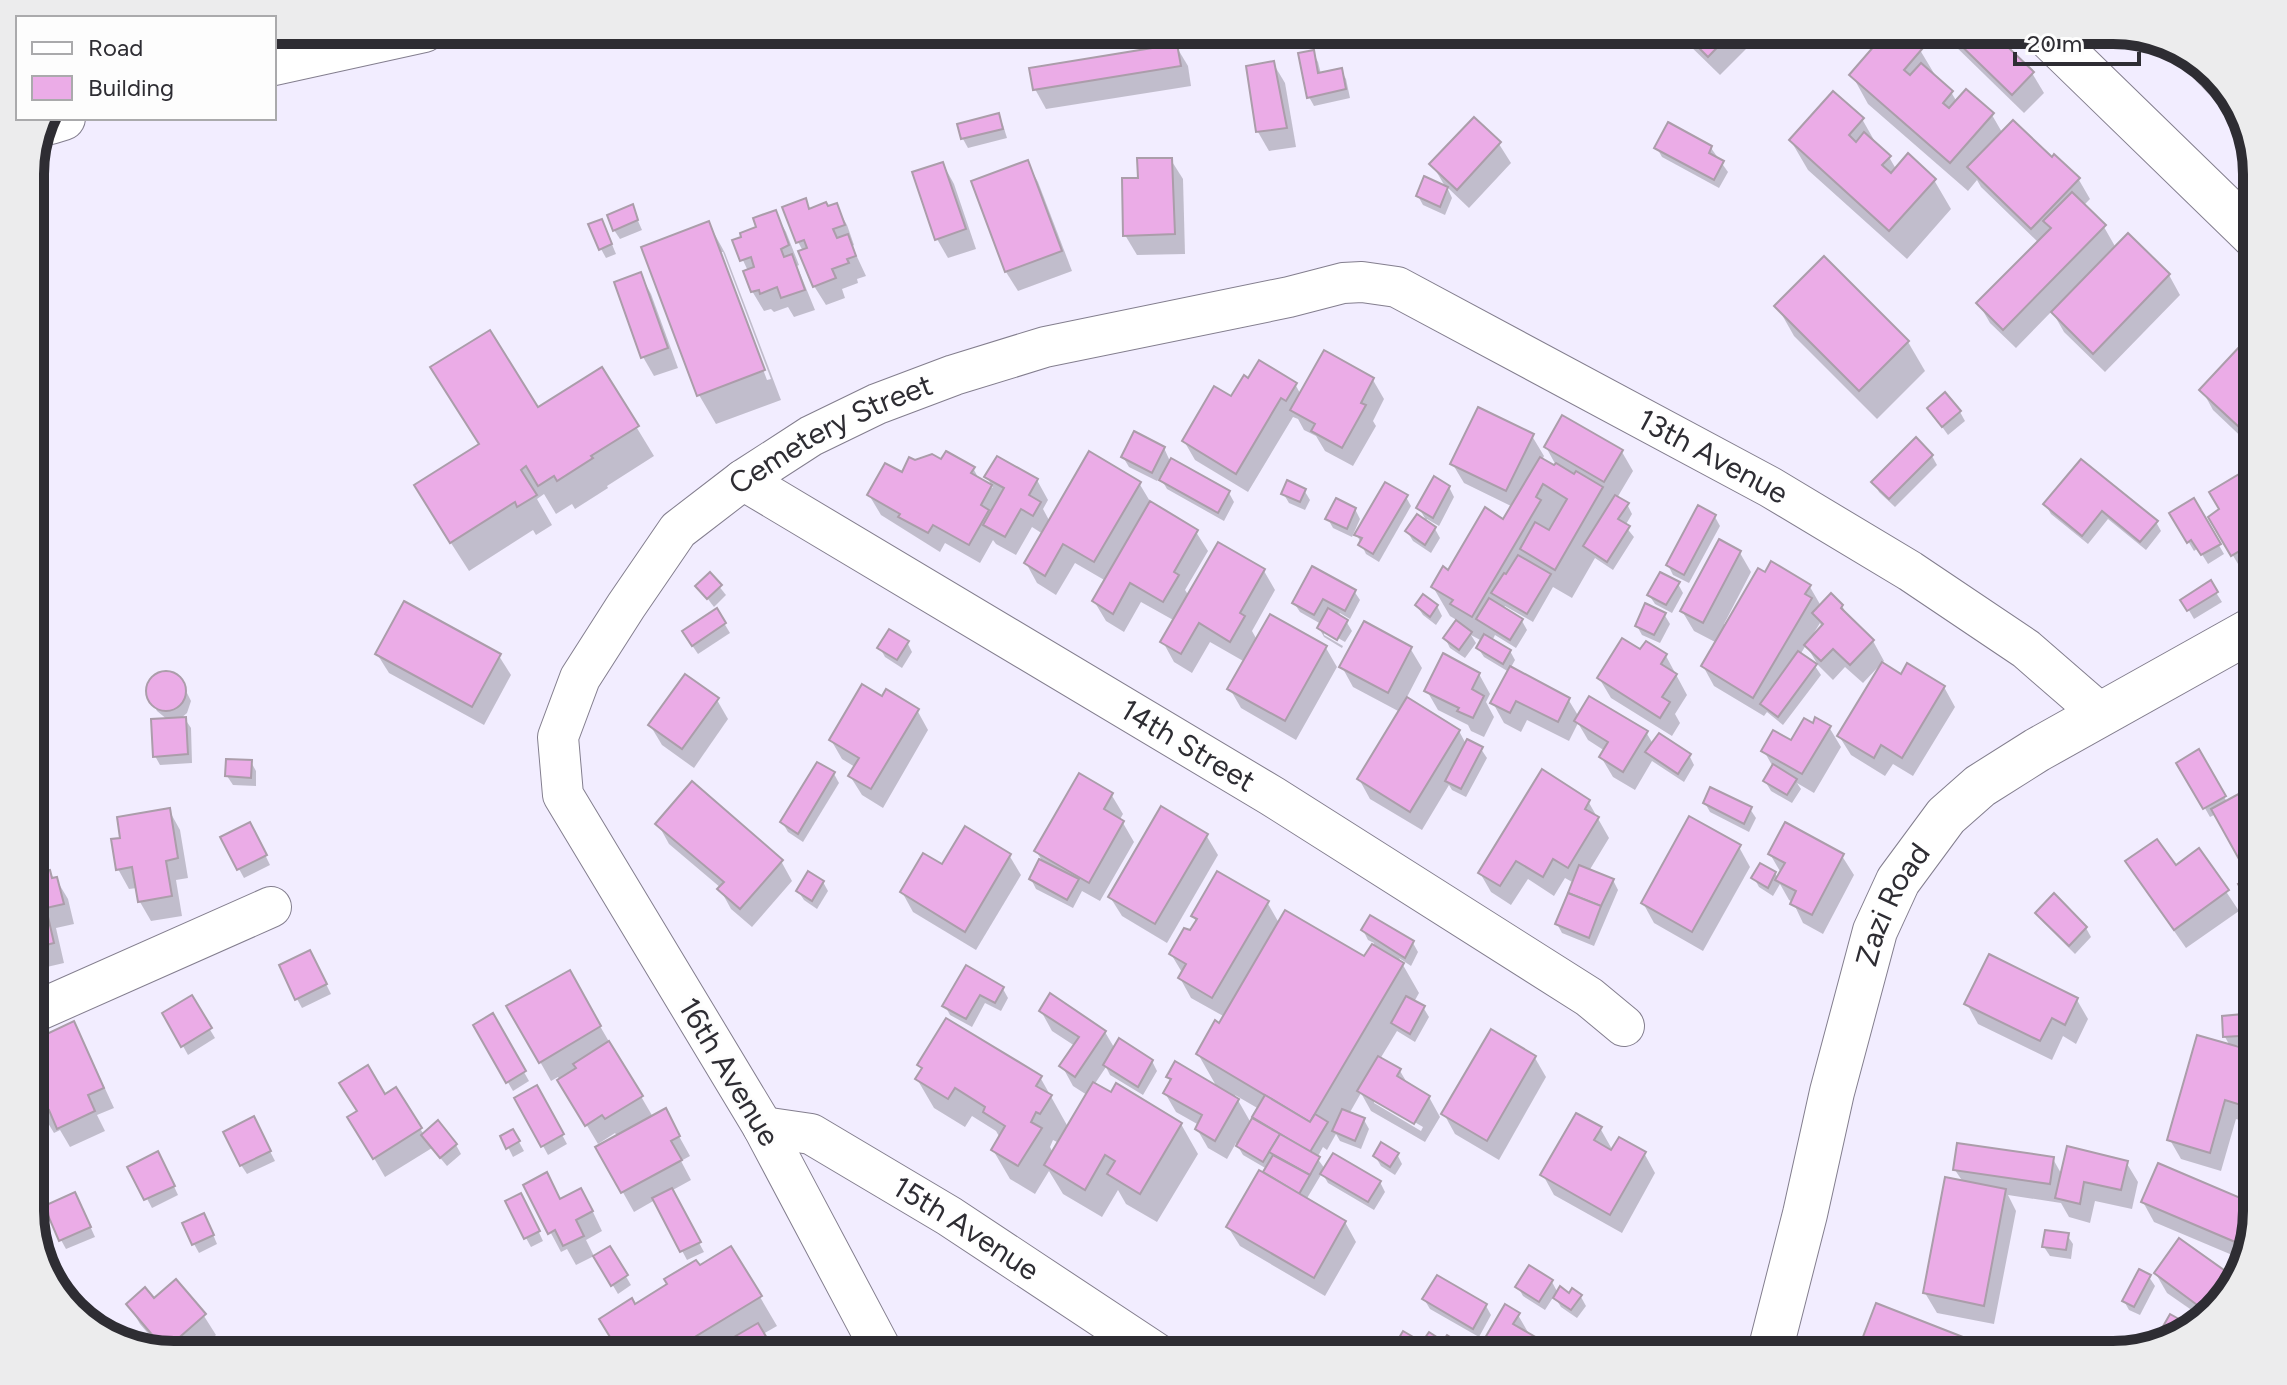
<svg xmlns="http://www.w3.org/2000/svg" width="2287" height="1385" font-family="Figtree,sans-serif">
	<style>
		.shadow { fill: #0003; fill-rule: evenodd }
		.building { fill: #ebace7; stroke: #ab9daa; stroke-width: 2 }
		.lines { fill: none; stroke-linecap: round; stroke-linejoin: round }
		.minor-casing { stroke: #837e8e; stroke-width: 42 }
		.tertiary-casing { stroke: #837e8e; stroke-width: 46 }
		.primary-casing { stroke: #837e8e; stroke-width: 46 }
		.minor { stroke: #fff; stroke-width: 40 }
		.tertiary { stroke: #fff; stroke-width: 44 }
		.primary { stroke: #fff; stroke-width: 44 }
		.labels { text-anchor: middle; stroke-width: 6; stroke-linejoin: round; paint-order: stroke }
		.street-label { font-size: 30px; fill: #2e2d33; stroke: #fdfdfd }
		.rim { fill: none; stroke: #2e2d33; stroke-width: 10 }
	</style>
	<rect width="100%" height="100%" fill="#f2edff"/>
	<g class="shadow">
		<polygon points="1677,30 1765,30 1720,75 1681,37"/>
		<polygon points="1891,30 1897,30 1920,50 1938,80 1951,92 1957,102 1992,115 2003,134 2052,160 2055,157 2079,180 2090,199 2083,206 2104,227 2116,248 2169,275 2180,295 2105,372 2064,332 2052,311 2016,348 1990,323 1979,304 2039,243 1981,187 1977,180 1968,191 1868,104 1852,75"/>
		<polygon points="1943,30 1988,30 2032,73 2044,93 2024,113 1948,39"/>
		<polygon points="2156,42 2186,49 2238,101 2244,121 2239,126 2196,81 2187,64 2182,69"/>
		<polygon points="1176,46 1188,66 1191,86 1046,109 1035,89"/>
		<polygon points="1313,52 1318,62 1321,74 1341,70 1346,79 1350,98 1314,106 1309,97"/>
		<polygon points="1273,63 1285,83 1296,147 1269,151 1258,132"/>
		<polygon points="998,115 1003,125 1007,138 968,148 963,139 959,125"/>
		<polygon points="1862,119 1878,147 1889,157 1896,169 1934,180 1951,209 1907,259 1808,170 1791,141"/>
		<polygon points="1499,144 1511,163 1469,208 1447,187 1452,198 1445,215 1423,205 1418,196 1446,188 1432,164"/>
		<polygon points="1657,148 1711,148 1728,172 1719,188 1662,157"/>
		<polygon points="1171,160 1183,179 1185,254 1137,255 1125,235 1140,180"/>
		<polygon points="1027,162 1038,182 1072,271 1018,291 1006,272 973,182"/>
		<polygon points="943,164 954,184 976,249 948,258 937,239"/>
		<polygon points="805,200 811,210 836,206 847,225 854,245 852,246 866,276 857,279 858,283 842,289 845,298 826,305 814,286 803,251 798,242"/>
		<polygon points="632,207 642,230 620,239 614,230"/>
		<polygon points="775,212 786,232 799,265 797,266 815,310 794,317 788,307 774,312 771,309 764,311 752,291 748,271 734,241 759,228"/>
		<path d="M 709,224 L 725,253 L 781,400 L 716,424 L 699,395 ZM 719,252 L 723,252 L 771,379 L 767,380 Z"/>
		<polygon points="606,230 616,254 606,258 601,249"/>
		<polygon points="1824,259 1908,342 1925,371 1877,419 1794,336 1777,306"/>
		<polygon points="640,274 651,294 678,368 654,376 643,357"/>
		<polygon points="2257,361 2257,440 2251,446 2213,410 2202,390"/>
		<polygon points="601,369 654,456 607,486 608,488 575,509 572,504 556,514 544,494 537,499 552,525 536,535 533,530 469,571 433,515"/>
		<polygon points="1373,380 1384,399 1373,421 1376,426 1353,466 1325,451 1316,436 1304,430 1298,419 1293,417 1248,492 1195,460 1184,441 1232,398 1295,384 1301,395"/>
		<polygon points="1960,412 1965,421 1948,435 1935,417"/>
		<polygon points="1532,436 1544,456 1542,460 1559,471 1546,447 1622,452 1633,471 1617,498 1627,504 1632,514 1625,526 1634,537 1613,570 1595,558 1572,598 1553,587 1533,622 1505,606 1503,609 1522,621 1527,630 1516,648 1495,635 1492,641 1510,651 1515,660 1510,669 1568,699 1579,717 1646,732 1653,744 1689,755 1694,765 1684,782 1652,761 1635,790 1613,777 1601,757 1605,751 1588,740 1578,723 1569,741 1527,720 1521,732 1504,723 1493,703 1509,672 1484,657 1478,648 1482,641 1471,635 1476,643 1465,658 1450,648 1445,638 1458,621 1450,616 1433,587 1504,522 1513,507 1464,483 1452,463"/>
		<polygon points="1164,448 1169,459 1229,493 1234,502 1224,521 1167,489 1160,477 1157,481 1129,467 1123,457"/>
		<polygon points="1932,456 1937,465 1895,507 1879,492 1874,482"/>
		<polygon points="914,462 942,462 973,468 980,481 993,488 987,477 1037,480 1048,500 1043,509 1050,522 1139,483 1151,503 1196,532 1208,551 1185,590 1189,596 1264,571 1275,590 1252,631 1257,640 1326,648 1337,667 1296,740 1241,708 1230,689 1245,662 1210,642 1192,673 1174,662 1163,642 1175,621 1141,602 1124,632 1106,621 1094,601 1106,581 1075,563 1056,595 1037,583 1026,563 1043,534 1032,527 1016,555 996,544 993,540 980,563 945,543 940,552 881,515 869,495 902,474"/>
		<polygon points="2081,462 2156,522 2161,531 2146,550 2108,519 2088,544 2051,514 2045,504"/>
		<polygon points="2257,465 2257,567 2244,574 2210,517 2221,511"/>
		<polygon points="1449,487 1454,497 1439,526 1427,519 1426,520 1419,508"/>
		<polygon points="1304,490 1310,500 1305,510 1289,503 1283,493"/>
		<polygon points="1406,497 1411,506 1379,562 1366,554 1357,535"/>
		<polygon points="2193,500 2224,554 2208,564 2198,548 2194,551 2172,514"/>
		<polygon points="1355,509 1360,519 1352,537 1333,528 1328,519"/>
		<polygon points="1715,517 1720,526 1689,583 1673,575 1668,565"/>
		<polygon points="1435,529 1440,538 1431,553 1413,541 1407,531"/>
		<path d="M 1740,553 L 1751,572 L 1724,624 L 1727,626 L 1810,587 L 1821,606 L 1842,606 L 1850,619 L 1873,641 L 1884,661 L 1881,664 L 1902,677 L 1944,687 L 1955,707 L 1913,776 L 1893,764 L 1885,776 L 1851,755 L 1839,736 L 1882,666 L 1880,665 L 1863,683 L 1845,667 L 1833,680 L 1818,665 L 1806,645 L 1800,655 L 1815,666 L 1821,675 L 1783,725 L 1767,712 L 1764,716 L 1714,686 L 1703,666 L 1717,643 L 1694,631 L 1682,611 ZM 1820,623 L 1822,628 L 1813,637 L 1812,636 Z"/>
		<polygon points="710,575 726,595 714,607 698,586"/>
		<polygon points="2210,583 2222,602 2194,619 2183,600"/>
		<polygon points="1678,584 1683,593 1672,613 1655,604 1649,595"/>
		<polygon points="1354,591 1360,600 1350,619 1340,613 1338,616 1346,621 1352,631 1345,642 1324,630 1324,635 1343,646 1342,648 1324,637 1319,628 1321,624 1300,612 1294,603"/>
		<polygon points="1417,606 1437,606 1442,616 1436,625 1423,615"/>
		<polygon points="716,610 730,633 698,654 689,641"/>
		<polygon points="1664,614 1670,624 1660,643 1642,635 1637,626"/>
		<polygon points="907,642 912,652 902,668 885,657 880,648"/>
		<polygon points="1410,648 1422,668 1406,699 1459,731 1466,744 1481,749 1487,758 1466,797 1452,790 1449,785 1422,830 1370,799 1359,779 1400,712 1353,687 1342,667"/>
		<polygon points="1640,652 1666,656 1687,695 1675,714 1680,723 1672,736 1611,698 1599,678"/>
		<polygon points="377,654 499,656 511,675 484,725 389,673"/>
		<polygon points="169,673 180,679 191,701 187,713 180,719 185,719 191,728 192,763 160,765 155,756 168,720 157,711 151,700 148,689 153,678 157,675"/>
		<polygon points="1479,674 1490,694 1486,702 1494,717 1484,737 1471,731 1468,725 1438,710 1427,691"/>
		<polygon points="717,700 728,719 694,768 662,745 650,725"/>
		<polygon points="917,710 928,730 883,808 862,795 850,776 855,767 842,759 831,740"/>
		<polygon points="1814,725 1829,727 1841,747 1814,793 1797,783 1801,789 1792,803 1771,791 1765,781 1773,767 1764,751 1792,742"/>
		<polygon points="2199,752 2227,802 2257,786 2257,878 2252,880 2257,889 2257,908 2254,910 2241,885 2253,879 2216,814 2210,817 2179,763"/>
		<polygon points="251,762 256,771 256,786 233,785 227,776"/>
		<polygon points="834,774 839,783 803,842 788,832 782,822"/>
		<polygon points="1111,794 1123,814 1119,821 1123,823 1134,842 1100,901 1082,891 1073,908 1036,889 1031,879 1041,859 1036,851"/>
		<polygon points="1588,801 1609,838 1589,871 1613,880 1618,890 1594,946 1562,933 1557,924 1574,883 1565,878 1554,896 1528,879 1511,905 1491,892 1480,873"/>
		<polygon points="1705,803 1750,809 1756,818 1749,832 1710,812"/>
		<polygon points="169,810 180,830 188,878 176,880 182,916 151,921 140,902 137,888 129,889 118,869 123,839"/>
		<polygon points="658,824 781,861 792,881 752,927 731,909 720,889 721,888 669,844"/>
		<polygon points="255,834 270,865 244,878 239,869"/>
		<polygon points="1206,835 1218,855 1167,943 1122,916 1110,897"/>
		<polygon points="1739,847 1750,867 1703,951 1654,923 1643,903"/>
		<polygon points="2199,851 2239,911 2186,948 2139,881 2128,862 2176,868"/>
		<polygon points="1770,854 1842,856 1854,875 1823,934 1803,923 1793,902 1789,900 1780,884 1773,896 1759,887 1754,878 1775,873 1778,879 1781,873"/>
		<polygon points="1009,855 1021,875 976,950 913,912 902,892 943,867"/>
		<polygon points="49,873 53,880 56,879 68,899 74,924 56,928 64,963 34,970 30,963 30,877"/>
		<polygon points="823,882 828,891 817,909 804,900 798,891"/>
		<path d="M 1267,902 L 1279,923 L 1365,959 L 1374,943 L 1368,940 L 1363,930 L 1413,943 L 1418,952 L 1411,966 L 1399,958 L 1419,993 L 1414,1002 L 1423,1007 L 1429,1017 L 1415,1042 L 1397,1031 L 1380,1059 L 1400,1071 L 1409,1086 L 1429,1097 L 1440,1117 L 1425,1142 L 1371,1111 L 1361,1093 L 1349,1114 L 1364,1120 L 1369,1129 L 1361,1149 L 1340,1141 L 1336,1134 L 1327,1150 L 1323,1147 L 1317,1158 L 1325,1169 L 1380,1182 L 1385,1192 L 1374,1210 L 1328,1183 L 1322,1173 L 1306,1200 L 1345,1222 L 1356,1242 L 1325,1296 L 1240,1246 L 1228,1227 L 1268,1178 L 1265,1172 L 1267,1169 L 1243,1155 L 1236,1143 L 1227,1159 L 1208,1148 L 1197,1129 L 1199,1125 L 1176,1112 L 1165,1093 L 1171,1082 L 1168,1077 L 1218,1089 L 1198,1054 L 1225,1017 L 1191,998 L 1180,978 L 1183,974 L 1171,954 L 1191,933 L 1197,923 L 1193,916 ZM 1235,1095 L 1259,1109 L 1251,1123 ZM 1374,1098 L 1423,1127 L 1421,1131 L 1374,1103 Z"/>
		<polygon points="2038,913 2086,928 2091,937 2075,954 2043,922"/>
		<polygon points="315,962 331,994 302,1008 297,999"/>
		<polygon points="966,968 1003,989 1008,998 1001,1011 985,1003 972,1027 950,1015 945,1006"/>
		<polygon points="569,973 653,1117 665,1111 690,1156 681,1161 691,1180 671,1191 704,1252 687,1260 655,1200 634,1212 598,1148 618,1137 615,1133 598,1144 558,1077 551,1081 509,1007"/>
		<polygon points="2257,996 2257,1044 2230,1046 2225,1037 2256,1015"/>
		<polygon points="191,998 215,1038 188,1055 165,1014"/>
		<polygon points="2077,1000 2088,1019 2076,1044 2063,1036 2052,1060 1978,1024 1967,1004"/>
		<path d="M 1041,1011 L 1105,1032 L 1115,1049 L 1152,1061 L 1157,1071 L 1143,1095 L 1110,1075 L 1106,1067 L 1094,1085 L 1181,1124 L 1198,1154 L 1157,1222 L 1126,1204 L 1118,1190 L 1102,1217 L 1063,1194 L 1049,1171 L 1035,1194 L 1010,1179 L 993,1150 L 1000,1138 L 996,1131 L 972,1116 L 965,1127 L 934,1108 L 917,1079 L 923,1071 L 920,1065 L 1040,1077 L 1068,1127 L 1087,1095 L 1073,1086 L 1062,1066 L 1075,1046 L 1052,1031 ZM 1053,1140 L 1059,1143 L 1053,1153 L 1050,1147 Z"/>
		<polygon points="492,1016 529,1081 513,1091 475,1026"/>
		<polygon points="73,1024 84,1043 114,1108 97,1115 105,1131 70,1147 60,1130 54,1133 42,1113 41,1085 45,1058"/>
		<polygon points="2257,1054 2257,1125 2236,1119 2221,1171 2181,1159 2170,1140"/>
		<polygon points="1535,1058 1546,1077 1499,1160 1455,1134 1444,1114"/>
		<polygon points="537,1088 567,1144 548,1155 517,1099"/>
		<polygon points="396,1089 424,1135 456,1145 461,1154 447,1166 432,1148 385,1177 350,1117"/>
		<polygon points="258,1128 275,1161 247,1174 241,1165"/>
		<polygon points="1600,1128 1613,1151 1644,1153 1655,1173 1622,1233 1554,1195 1543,1175"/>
		<polygon points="513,1131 524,1151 513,1157 503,1137"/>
		<polygon points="1397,1154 1402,1164 1395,1175 1381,1166 1375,1156"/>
		<polygon points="2053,1159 2062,1175 2126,1162 2138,1182 2132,1209 2095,1201 2090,1223 2069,1217 2061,1203 2008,1195 2016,1211 1994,1324 1937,1313 1925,1293 1963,1182 1955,1170"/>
		<polygon points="163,1163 178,1195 152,1208 130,1167"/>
		<polygon points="2159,1166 2257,1207 2244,1260 2154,1222 2143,1202"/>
		<polygon points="526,1186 561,1201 592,1210 602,1231 586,1240 594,1256 576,1265 567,1249 561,1252"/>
		<polygon points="80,1204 95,1237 66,1249 61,1240"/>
		<polygon points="526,1205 543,1241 531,1247 526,1238"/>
		<polygon points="209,1225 217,1244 199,1253 194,1244"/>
		<polygon points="2067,1235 2073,1244 2071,1259 2050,1256 2044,1247"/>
		<polygon points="2179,1241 2237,1282 2203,1318 2167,1293 2156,1274"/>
		<polygon points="609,1248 631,1285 618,1294 596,1257"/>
		<polygon points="699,1268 760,1297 777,1326 763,1334 775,1355 622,1355 635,1306"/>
		<polygon points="2149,1277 2155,1286 2140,1315 2129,1310 2124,1301"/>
		<polygon points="176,1282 204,1316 216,1335 193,1355 174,1355 164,1352 140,1324 129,1305 154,1301"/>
		<polygon points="1552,1282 1558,1293 1581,1297 1586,1306 1577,1318 1561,1307 1554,1296 1545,1310 1523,1296 1518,1287"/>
		<polygon points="1424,1299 1486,1306 1491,1315 1479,1337 1430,1309"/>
		<polygon points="1518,1315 1529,1334 1551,1348 1555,1355 1477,1355"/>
		<polygon points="1666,1349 1677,1355 1662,1355"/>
	</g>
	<g class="building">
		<polygon points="1681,30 1734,30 1708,57"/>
		<polygon points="1888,30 1900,30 1922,49 1904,70 1910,75 1921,63 1953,91 1943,103 1949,108 1966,89 1994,113 1950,163 1849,75"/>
		<polygon points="1945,30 1990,30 2034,72 2012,95"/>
		<polygon points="1177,44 1181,66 1033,90 1029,68"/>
		<polygon points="1314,50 1318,73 1342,68 1346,89 1307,98 1298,53"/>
		<polygon points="2190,54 2235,99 2227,107 2183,61"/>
		<polygon points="1274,61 1287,128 1256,132 1246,66"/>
		<polygon points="1833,91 1864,118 1849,135 1856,142 1864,132 1891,156 1882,165 1891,173 1908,153 1936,179 1889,231 1789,140"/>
		<polygon points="999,113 1003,129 961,139 957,124"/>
		<polygon points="1474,117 1501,142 1457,190 1429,164"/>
		<polygon points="2013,120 2052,157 2054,154 2080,178 2031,229 1967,167"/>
		<polygon points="1668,122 1712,146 1709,153 1724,161 1714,180 1654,148"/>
		<polygon points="1137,158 1172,158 1175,234 1123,236 1122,178 1138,178"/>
		<polygon points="1028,160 1062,251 1005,272 971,181"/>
		<polygon points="943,162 966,229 935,240 912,172"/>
		<polygon points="1424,176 1448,187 1440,207 1416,196"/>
		<polygon points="2072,192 2106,225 2003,330 1976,303 2051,228 2043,221"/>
		<polygon points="806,198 809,209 826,202 828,206 837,203 845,225 833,229 837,238 848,234 856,256 847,259 849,263 832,269 836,278 813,287 798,251 807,248 804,240 796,243 782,207"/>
		<polygon points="633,204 638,220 613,231 607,215"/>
		<polygon points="776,210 789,245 781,249 784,257 792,254 805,290 781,298 777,287 760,294 759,290 751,292 743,271 754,267 751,257 740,261 732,240 741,237 740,233 756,227 753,218"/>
		<polygon points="602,219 612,244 599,250 588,224"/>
		<polygon points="709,221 765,370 697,396 641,247"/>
		<polygon points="2128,233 2170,274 2093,354 2051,312"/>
		<polygon points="1824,256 1909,341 1859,391 1774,306"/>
		<polygon points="641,272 668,348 641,358 614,282"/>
		<polygon points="490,330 538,407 602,367 639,426 591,456 593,458 557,481 554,476 538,486 526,466 521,470 537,495 517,507 515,502 450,543 414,485 479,444 430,367"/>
		<polygon points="2242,344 2257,359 2257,408 2239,427 2199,390"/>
		<polygon points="1324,350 1374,378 1361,403 1366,405 1342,448 1311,431 1315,424 1290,410"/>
		<polygon points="1259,360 1297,383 1286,401 1281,398 1236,474 1182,441 1214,386 1231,396 1244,375 1248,378"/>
		<polygon points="1945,392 1961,411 1942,427 1927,408"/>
		<polygon points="1478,407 1534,434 1506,491 1450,464"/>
		<polygon points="1562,415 1623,450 1604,482 1544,447"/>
		<polygon points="1134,431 1165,447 1152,473 1121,457"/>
		<polygon points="1916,437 1933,455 1889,499 1871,482"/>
		<polygon points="946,451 975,467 971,473 992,485 981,505 989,510 969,545 933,525 928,533 898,517 900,514 867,495 885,463 902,472 909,457 915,460 932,454 941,459"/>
		<polygon points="1089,451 1141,482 1094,562 1063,544 1045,576 1024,563"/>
		<polygon points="997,456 1038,479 1029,495 1041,502 1033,516 1021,509 1005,537 983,525 1004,488 984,477"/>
		<polygon points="1540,457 1554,465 1556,463 1574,474 1576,471 1603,487 1555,570 1520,549 1535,522 1549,530 1567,499 1543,484 1536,497 1541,500 1472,617 1450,604 1453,600 1431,587 1443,566 1448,570 1485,507 1503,519"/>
		<polygon points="1171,458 1230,491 1218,513 1159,480"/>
		<polygon points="2081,459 2158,521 2140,542 2102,511 2082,536 2043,504"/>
		<polygon points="2257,461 2257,533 2253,535 2256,541 2231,556 2208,517 2219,509 2209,492 2244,471 2243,469"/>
		<polygon points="1434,476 1450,486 1433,518 1416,508"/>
		<polygon points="1287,480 1306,489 1300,502 1281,494"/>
		<polygon points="1385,482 1408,495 1373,554 1358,545 1362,538 1354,535"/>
		<polygon points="1615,495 1629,503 1618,519 1630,526 1607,562 1583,546"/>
		<polygon points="1336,498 1356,508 1347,529 1325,519"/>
		<polygon points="2194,498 2221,544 2201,555 2191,540 2187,543 2169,513"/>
		<polygon points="1150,501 1198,530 1174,572 1179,575 1163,602 1130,583 1113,614 1092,601"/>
		<polygon points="1698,505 1716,515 1684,575 1666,565"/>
		<polygon points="1417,514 1436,527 1425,545 1405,531"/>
		<polygon points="1719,539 1741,551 1703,623 1680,611"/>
		<polygon points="1218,542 1265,569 1240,613 1245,616 1230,642 1199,623 1181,654 1160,642"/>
		<polygon points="1518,555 1551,574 1527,614 1491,593 1504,573 1506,574"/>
		<polygon points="1771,561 1811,585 1805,594 1812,598 1753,698 1701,666 1758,568 1765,572"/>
		<polygon points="1312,566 1356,590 1345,611 1323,599 1314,615 1292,603"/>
		<polygon points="710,572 722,585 707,599 695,586"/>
		<polygon points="1660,572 1680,582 1666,605 1647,595"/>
		<polygon points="2211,580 2218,592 2187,611 2180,600"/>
		<polygon points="1831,593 1843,605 1841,608 1874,640 1850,665 1833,649 1821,661 1804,645 1823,624 1812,613"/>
		<polygon points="1423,594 1438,605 1430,617 1415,605"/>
		<polygon points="1489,598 1523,619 1510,640 1476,619"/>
		<polygon points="404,601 501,654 472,707 375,654"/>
		<polygon points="1645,603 1666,613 1654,635 1635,626"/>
		<polygon points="717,608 726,623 692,646 682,631"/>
		<polygon points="1328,608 1348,620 1337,640 1317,628"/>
		<polygon points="1270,614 1327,646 1285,721 1227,689"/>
		<polygon points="1456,620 1472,632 1459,650 1443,638"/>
		<polygon points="1364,621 1412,647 1388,693 1339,667"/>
		<polygon points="889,629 909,641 897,660 877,648"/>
		<polygon points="1484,634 1511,650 1503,664 1476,648"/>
		<polygon points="1622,638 1640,649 1646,641 1667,654 1661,664 1677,674 1662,697 1670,702 1660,718 1597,678"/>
		<polygon points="1798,651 1817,664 1778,717 1760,704"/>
		<polygon points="1443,653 1480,673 1472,689 1484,696 1473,718 1457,711 1459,708 1424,691"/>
		<polygon points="1882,662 1901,674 1907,663 1945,686 1902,758 1881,745 1874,758 1837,736"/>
		<polygon points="1510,666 1570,698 1558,722 1516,701 1510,713 1490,703"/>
		<circle cx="166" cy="691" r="20"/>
		<polygon points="685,674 719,698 682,749 648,725"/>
		<polygon points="862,684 882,696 886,689 919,709 871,789 848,776 859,758 829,740"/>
		<polygon points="1589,696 1648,731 1623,772 1599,757 1608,742 1574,721"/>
		<polygon points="1407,697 1460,730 1410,812 1357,779"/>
		<polygon points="186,717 188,754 153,757 151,719"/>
		<polygon points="1815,717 1831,726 1802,774 1761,751 1773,730 1791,740 1804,718 1813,723"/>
		<polygon points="1659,733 1691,754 1678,774 1645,752"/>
		<polygon points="1467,739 1483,747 1461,789 1445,781"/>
		<polygon points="2199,749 2226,796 2203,809 2176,763"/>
		<polygon points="226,759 252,760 251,778 225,776"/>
		<polygon points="817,762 835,772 798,834 780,822"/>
		<polygon points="1773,764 1797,779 1787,795 1763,781"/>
		<polygon points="1542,769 1590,800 1585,809 1599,817 1568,868 1553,859 1543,877 1516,861 1500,886 1478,873"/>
		<polygon points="1079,773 1113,793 1104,809 1124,821 1089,883 1034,851"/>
		<polygon points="692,781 783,860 740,909 717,889 724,882 655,824"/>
		<polygon points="2257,784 2257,852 2240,861 2211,809"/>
		<polygon points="1710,787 1752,807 1744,824 1703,803"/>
		<polygon points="1161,806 1208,834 1155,924 1108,897"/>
		<polygon points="170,808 178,858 166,861 172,896 138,902 132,867 116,870 111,839 120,838 117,817"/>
		<polygon points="1689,816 1741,845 1692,932 1641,903"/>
		<polygon points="250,822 267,855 237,870 220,837"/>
		<polygon points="1785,822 1844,854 1812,915 1790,904 1796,891 1775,880 1785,863 1768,854"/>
		<polygon points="965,826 1011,854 965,932 900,892 923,853 942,864"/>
		<polygon points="2157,839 2176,865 2199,848 2229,890 2174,930 2125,861"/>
		<polygon points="1039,859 1079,879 1067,900 1029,879"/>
		<polygon points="1760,863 1776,872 1768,888 1751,878"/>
		<polygon points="1579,865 1614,879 1601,906 1568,893"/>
		<polygon points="50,870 52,878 57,877 64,904 46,908 54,943 30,949 30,875"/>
		<polygon points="808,871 824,881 812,901 796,891"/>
		<polygon points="1217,871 1269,901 1212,998 1178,978 1186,964 1169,954 1184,928 1190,930 1197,919 1191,916"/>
		<polygon points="2252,877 2257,886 2257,896 2247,901 2238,884"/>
		<polygon points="1568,893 1601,906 1589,938 1555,924"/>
		<polygon points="2054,893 2087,927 2069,946 2035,913"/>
		<polygon points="1285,910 1364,956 1372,944 1404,963 1310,1122 1196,1054 1215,1020 1219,1023"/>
		<polygon points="1370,915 1414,941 1405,958 1361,930"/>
		<polygon points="310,950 327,984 295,1000 279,965"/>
		<polygon points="1989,954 2078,998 2065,1025 2052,1018 2040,1041 1964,1004"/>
		<polygon points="966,965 1004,987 995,1003 980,995 966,1019 942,1006"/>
		<polygon points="570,970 601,1026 539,1063 506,1006"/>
		<polygon points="1050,993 1106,1031 1075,1077 1059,1066 1079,1037 1039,1011"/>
		<polygon points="2252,994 2257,994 2257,1035 2223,1037 2222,1016 2254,1013"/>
		<polygon points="192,995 212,1028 181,1047 162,1013"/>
		<polygon points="1406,996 1425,1006 1410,1034 1391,1023"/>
		<polygon points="493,1013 526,1071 506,1083 473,1025"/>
		<polygon points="946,1018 1042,1076 1036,1086 1052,1095 1040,1114 1036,1112 1031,1122 1042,1128 1018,1166 991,1150 1005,1126 983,1112 985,1107 955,1088 948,1099 915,1079 922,1068 917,1065"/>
		<polygon points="74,1021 104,1088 88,1095 95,1111 57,1129 49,1110 41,1114 30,1091 30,1087 38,1084 30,1068 30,1062 42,1057 34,1040"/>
		<polygon points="1491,1029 1536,1056 1487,1141 1441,1114"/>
		<polygon points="2197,1035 2257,1052 2257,1110 2225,1100 2210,1153 2167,1140"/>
		<polygon points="1119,1038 1153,1060 1138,1087 1103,1065"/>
		<polygon points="609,1041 643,1096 605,1119 602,1115 585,1126 557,1080 576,1068 573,1064"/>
		<polygon points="1378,1056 1401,1069 1397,1076 1430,1096 1414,1124 1357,1091"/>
		<polygon points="1175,1061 1239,1099 1215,1141 1195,1129 1202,1115 1163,1093 1171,1079 1166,1077"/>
		<polygon points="368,1065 385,1094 396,1087 422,1128 373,1159 347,1117 357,1111 339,1083"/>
		<polygon points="1093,1082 1111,1092 1116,1083 1182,1123 1140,1194 1107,1174 1115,1161 1105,1155 1085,1190 1044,1165"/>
		<polygon points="537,1085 564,1134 541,1147 514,1098"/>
		<polygon points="1265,1095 1310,1122 1315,1114 1328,1122 1310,1152 1252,1117"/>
		<polygon points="666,1108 680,1136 671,1141 682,1160 621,1193 595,1147"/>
		<polygon points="1342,1109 1365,1118 1355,1141 1332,1131"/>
		<polygon points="1576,1113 1602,1127 1594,1140 1611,1150 1619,1137 1646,1152 1610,1215 1540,1175"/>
		<polygon points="254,1116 271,1151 240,1166 223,1132"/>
		<polygon points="1252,1118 1280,1134 1263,1162 1236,1146"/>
		<polygon points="438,1120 457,1144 440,1158 421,1135"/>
		<polygon points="513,1129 520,1141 506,1149 500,1136"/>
		<polygon points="1280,1134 1320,1157 1310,1175 1269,1152"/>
		<polygon points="1381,1142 1399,1153 1390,1167 1373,1156"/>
		<polygon points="1957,1143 2054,1157 2050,1184 1953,1170"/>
		<polygon points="2067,1146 2128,1161 2121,1190 2084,1182 2080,1204 2055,1198"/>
		<polygon points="158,1151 175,1186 144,1200 127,1167"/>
		<polygon points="1333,1153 1381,1181 1368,1202 1320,1174"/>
		<polygon points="1273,1155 1310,1175 1299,1194 1263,1172"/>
		<polygon points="2158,1163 2257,1205 2247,1247 2141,1202"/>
		<polygon points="1259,1170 1346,1221 1314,1278 1226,1227"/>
		<polygon points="547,1172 560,1199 581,1188 593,1211 576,1220 584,1236 563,1246 555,1230 548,1234 523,1185"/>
		<polygon points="1945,1177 2006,1189 1984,1306 1923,1293"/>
		<polygon points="672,1188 701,1242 680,1252 652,1198"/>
		<polygon points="75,1192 91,1227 59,1241 44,1206"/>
		<polygon points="521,1193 540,1231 524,1239 505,1201"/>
		<polygon points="204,1213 214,1235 192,1245 182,1223"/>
		<polygon points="2045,1230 2069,1233 2066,1250 2042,1247"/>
		<polygon points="2179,1238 2238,1280 2208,1313 2154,1273"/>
		<polygon points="610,1246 628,1275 611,1286 593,1256"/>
		<polygon points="731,1246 762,1296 665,1355 621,1355 599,1319 632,1298 635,1304 667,1284 664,1279 696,1260 700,1265"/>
		<polygon points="1529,1265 1553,1280 1539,1302 1515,1287"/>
		<polygon points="2139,1269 2151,1275 2134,1307 2122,1301"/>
		<polygon points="1437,1275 1487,1304 1473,1329 1422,1299"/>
		<polygon points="176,1279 206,1314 165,1350 126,1304 145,1287 154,1298"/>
		<polygon points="1560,1286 1569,1293 1572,1288 1582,1295 1571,1310 1553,1298"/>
		<polygon points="1876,1303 2009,1355 1856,1355"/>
		<polygon points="1505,1304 1520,1313 1513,1324 1553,1347 1548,1355 1475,1355"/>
		<polygon points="2170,1314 2193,1327 2185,1336 2160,1343 2162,1340 2157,1337"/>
		<polygon points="758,1323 777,1355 703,1355"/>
		<polygon points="1403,1331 1422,1342 1429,1332 1443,1341 1447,1335 1465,1346 1459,1355 1389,1355"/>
	</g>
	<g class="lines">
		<g class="minor-casing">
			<g id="minor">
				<path id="s1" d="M 743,480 L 1272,796 L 1589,997 L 1624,1026"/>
				<polyline points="30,1014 271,907"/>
				<path id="s2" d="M 763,1127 L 811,1134 L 949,1216 L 1159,1355"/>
				<path id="s3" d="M 884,1355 L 763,1127 L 563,795 L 558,737 L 580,678 L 626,606 L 678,530 L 743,480 L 811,436 L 877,404 L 954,375 L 1045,347 L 1289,297 L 1343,283 L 1362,282 L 1397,287 L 1770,487 L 1910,571 L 2026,649 L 2102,715"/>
			</g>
		</g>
		<g class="tertiary-casing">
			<g id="tertiary">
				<polyline points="2042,30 2257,239"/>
				<path id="s4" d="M 1769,1355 L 1805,1214 L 1832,1092 L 1875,931 L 1898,881 L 1946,816 L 1980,786 L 2037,750 L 2257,627"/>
			</g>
		</g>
		<g class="primary-casing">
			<g id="primary">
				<polyline points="274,63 424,30"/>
				<polyline points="50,122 63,118"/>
			</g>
		</g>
		<use href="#minor" class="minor"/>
		<use href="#tertiary" class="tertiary"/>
		<use href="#primary" class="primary"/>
	</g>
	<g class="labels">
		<g class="street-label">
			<text dy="10" stroke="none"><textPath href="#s3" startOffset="1126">Cemetery Street</textPath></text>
			<text dy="10" stroke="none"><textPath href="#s3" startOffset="2076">13th Avenue</textPath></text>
			<text dy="10" stroke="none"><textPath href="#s1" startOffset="518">14th Street</textPath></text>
			<text dy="10" stroke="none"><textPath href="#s4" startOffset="468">Zazi Road</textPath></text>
			<text transform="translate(729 1072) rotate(59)" y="10">16th Avenue</text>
			<text dy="10" stroke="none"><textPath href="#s2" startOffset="230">15th Avenue</textPath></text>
		</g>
	</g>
	<path d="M0 0H2287V1385H0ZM174 44H2113A130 130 0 0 1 2243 174V1211A130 130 0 0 1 2113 1341H174A130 130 0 0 1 44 1211V174A130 130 0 0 1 174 44Z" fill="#ececed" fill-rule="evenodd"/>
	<path class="rim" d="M174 44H2113A130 130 0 0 1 2243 174V1211A130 130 0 0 1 2113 1341H174A130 130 0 0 1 44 1211V174A130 130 0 0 1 174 44Z"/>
	<rect x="16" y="16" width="260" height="104" fill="#fdfdfd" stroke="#aaaaac" stroke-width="2"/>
	<rect x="32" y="42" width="40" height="12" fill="#ffffff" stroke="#aaaaac" stroke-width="2"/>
	<text x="88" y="56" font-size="24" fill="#2e2d33">Road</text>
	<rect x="32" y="76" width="40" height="24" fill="#ebace7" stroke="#aaaaac" stroke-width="2"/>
	<text x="88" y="96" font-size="24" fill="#2e2d33">Building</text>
	<path d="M2015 52v12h124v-12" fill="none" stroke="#2e2d33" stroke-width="4"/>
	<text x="2027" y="52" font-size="24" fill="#2e2d33" stroke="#fdfdfd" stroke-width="6" paint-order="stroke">20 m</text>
</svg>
